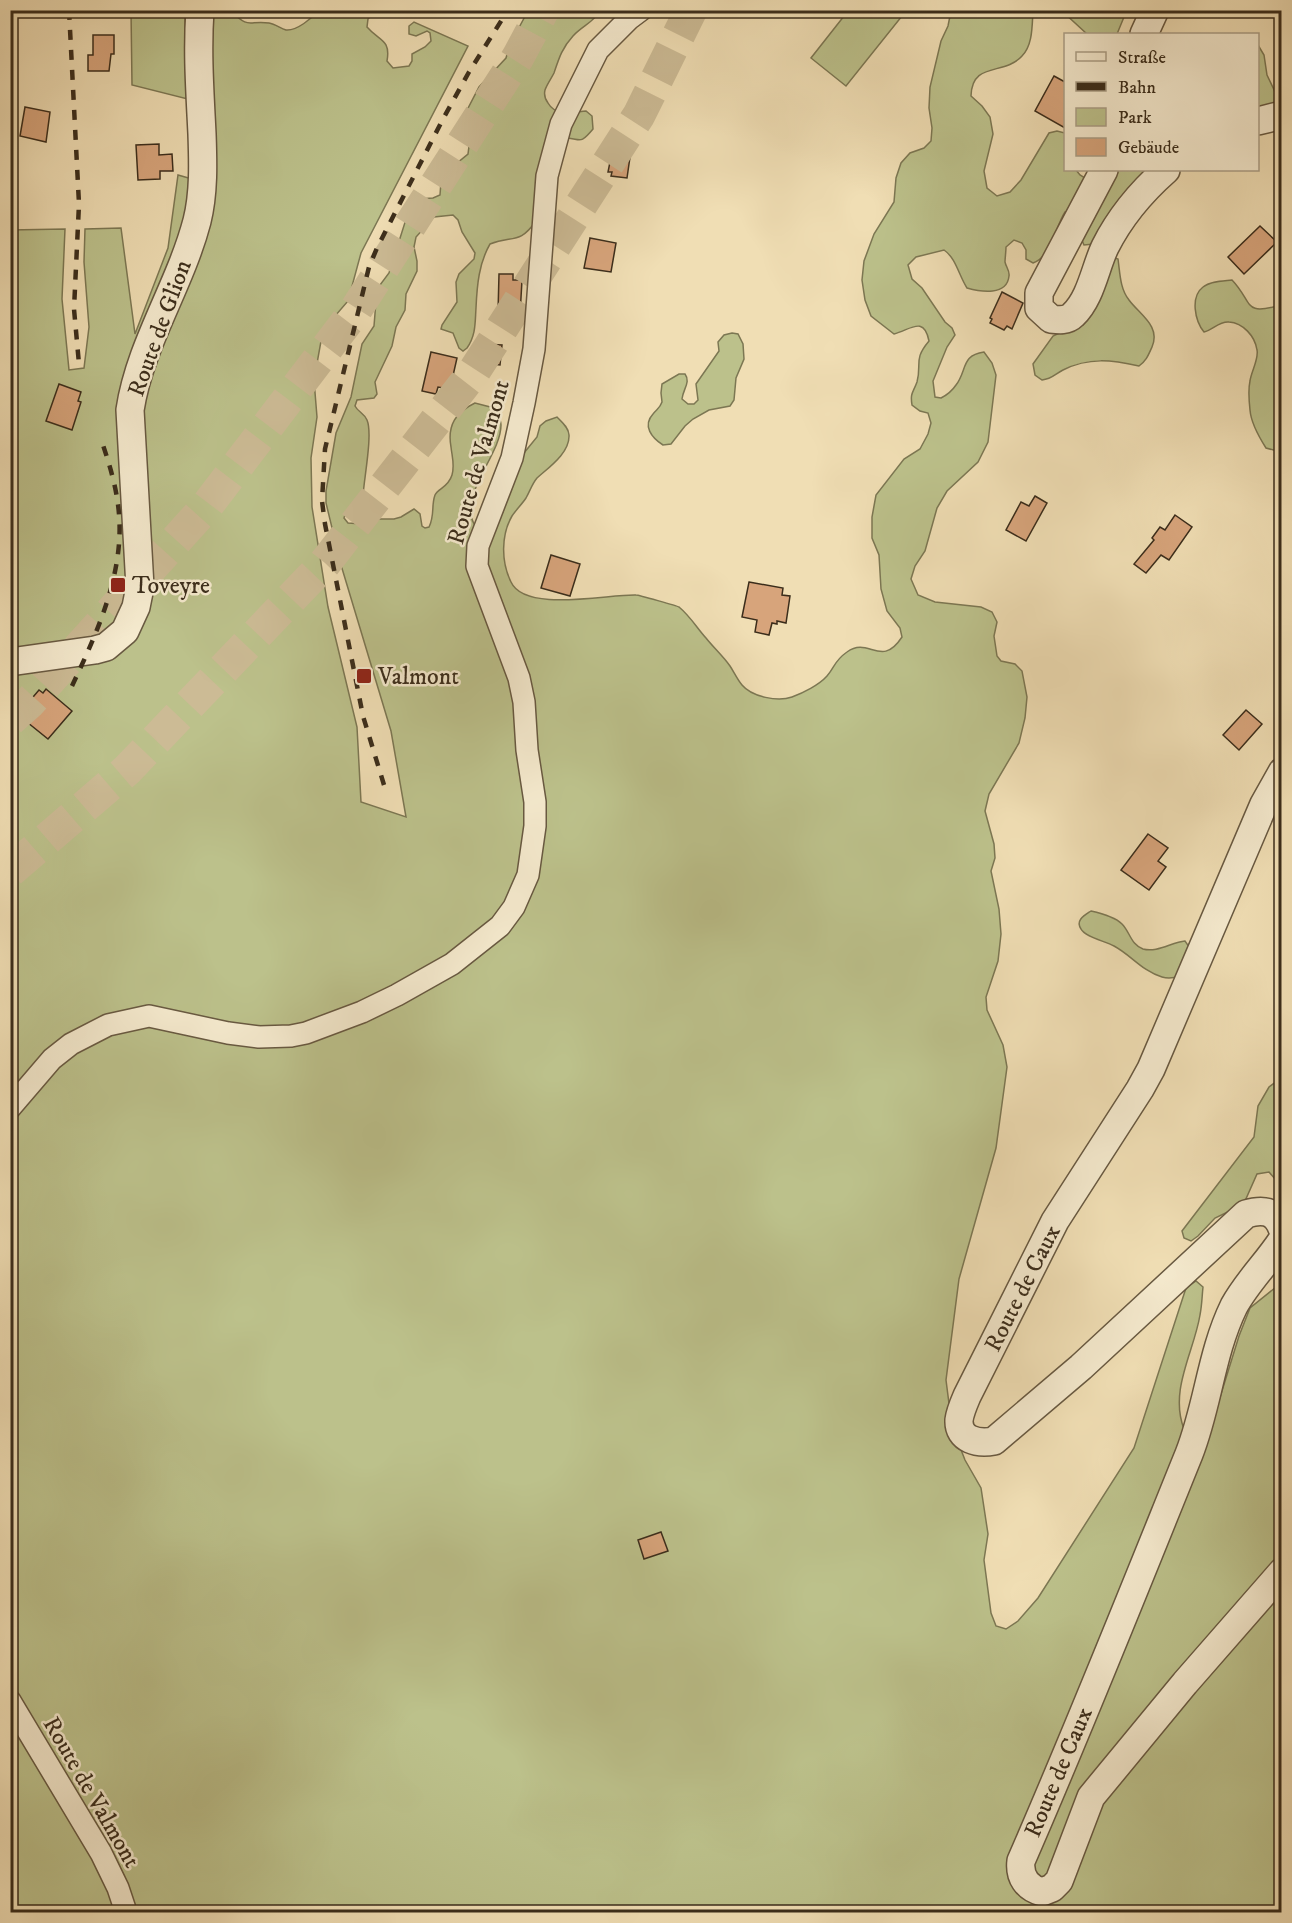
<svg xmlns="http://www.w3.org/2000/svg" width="1292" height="1923" font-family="'IM FELL DW Pica',serif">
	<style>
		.green { fill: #bcc18b; stroke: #7c7753; stroke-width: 1.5 }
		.building { fill: #d7a47b; stroke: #3b2d1b; stroke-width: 1.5 }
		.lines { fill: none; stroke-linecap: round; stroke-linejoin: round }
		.motorway-tunnel { stroke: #ccbb95; stroke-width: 33; stroke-dasharray: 33 16; stroke-linecap: butt }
		.minor-casing { stroke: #685941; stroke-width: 24 }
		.tertiary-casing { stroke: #685941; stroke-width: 30 }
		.minor { stroke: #f5eace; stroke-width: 21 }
		.tertiary { stroke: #f5eace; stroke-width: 27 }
		.rail { stroke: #3b2d1b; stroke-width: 4.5; stroke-dasharray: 10 10; stroke-linecap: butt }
		.poi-dot { fill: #8f2418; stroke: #f5eace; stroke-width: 2 }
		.labels { text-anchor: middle; stroke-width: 5; stroke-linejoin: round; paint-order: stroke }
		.street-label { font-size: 24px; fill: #3b2d1b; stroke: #f5eace }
		.poi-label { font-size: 24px; fill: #3b2d1b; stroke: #f5eace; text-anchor: start }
	</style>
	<rect width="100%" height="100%" fill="#f0deb4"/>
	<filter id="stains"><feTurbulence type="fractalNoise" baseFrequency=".00333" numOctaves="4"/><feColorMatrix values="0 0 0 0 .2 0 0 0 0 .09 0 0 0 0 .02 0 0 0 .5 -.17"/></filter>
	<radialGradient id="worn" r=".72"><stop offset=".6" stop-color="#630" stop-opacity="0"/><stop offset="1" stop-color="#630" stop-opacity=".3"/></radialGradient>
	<g class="green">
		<path d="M 131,11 L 185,11 L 185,34 L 202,24 L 206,11 L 231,11 C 250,30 248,20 269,23 C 275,24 280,28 286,30 C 297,31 312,18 318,11 L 375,11 L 368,19 L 367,27 C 379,41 391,39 387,61 L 393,68 L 409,66 L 412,61 L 412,54 L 425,47 L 431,41 L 430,33 L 427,31 L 416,36 L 409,34 L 409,26 L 414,22 L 468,46 L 361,253 L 348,301 L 323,330 L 314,380 L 317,417 L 311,458 L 312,507 L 328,607 L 357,727 L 361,802 L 406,817 L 391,731 L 341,565 L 326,503 L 326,491 L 336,433 L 351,397 L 362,344 L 374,326 L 377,289 L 389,273 L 407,216 L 419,199 L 433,198 L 440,195 L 442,168 L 457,163 L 468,154 L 469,146 L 463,124 L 464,116 L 479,87 L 506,58 L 510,44 L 528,11 L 600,11 C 594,22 582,26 573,36 C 562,48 559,58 554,73 C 551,79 547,84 545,90 C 544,94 545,99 548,103 C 556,117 573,112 586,111 L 592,116 L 593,129 C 579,146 581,138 564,138 L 536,221 C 519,245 513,235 490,244 C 479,263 477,285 476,308 C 475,323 476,335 467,348 L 463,351 L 459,348 L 453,333 L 441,329 L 442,325 L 457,302 L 456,282 L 459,274 L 474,259 L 475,253 L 462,232 L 458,220 L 453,215 L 434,217 L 416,237 L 414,247 L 417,261 L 417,271 L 406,294 L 405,310 L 396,327 L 392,346 L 375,382 L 377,394 L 374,398 L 357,400 L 355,406 C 358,412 364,413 367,420 C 373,434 364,478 363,496 L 360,505 L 346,511 L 344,518 L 348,523 L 363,524 L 380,519 L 394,519 L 401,517 L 414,509 L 420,514 L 422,526 L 425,528 L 429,527 C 435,515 431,506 435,495 C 438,488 448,488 452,475 C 455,465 452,457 451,447 C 447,425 456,412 475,403 L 494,408 C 497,413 501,419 501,425 C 501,456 455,498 476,527 L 497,521 L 503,512 L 507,495 L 524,453 L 537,437 L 540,426 L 546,421 L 557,417 C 562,422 569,428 569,435 C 570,453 548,468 537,478 C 532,484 530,491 526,498 C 522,504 516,510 512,516 C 501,535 501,562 511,582 C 525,613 608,594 636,595 C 639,595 677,606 679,607 C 690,616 697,628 706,638 C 713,647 723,656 730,666 C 734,672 737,679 742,685 C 752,697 778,702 792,697 C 803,693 819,685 827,676 C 835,667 834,661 847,652 C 869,636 881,669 902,637 L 900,628 L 887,611 L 881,589 L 879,555 L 872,538 L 872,517 L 876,495 L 904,459 L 920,449 L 928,434 L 931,423 L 928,413 L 920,411 L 912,405 C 910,393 913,393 917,382 C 922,363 913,360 929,341 C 924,315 910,330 894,334 L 871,316 L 865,300 L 862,280 L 864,261 L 874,234 L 894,202 L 896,178 L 901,163 L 910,153 L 924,148 L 931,141 L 932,128 L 929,108 L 930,87 L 941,41 L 948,26 L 951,11 L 1033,11 C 1032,25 1033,45 1022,56 C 1004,76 972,61 971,96 L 982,106 L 990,117 L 993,134 L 984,171 L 987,188 L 997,196 L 1010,192 L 1021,180 L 1049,133 L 1057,131 L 1065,133 L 1066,170 L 1076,170 L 1080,175 L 1088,180 L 1113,170 L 1154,170 L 1094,244 L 1084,245 L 1070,212 L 1065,212 C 1055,228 1051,257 1033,263 L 1026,259 L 1026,250 L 1022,243 L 1014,240 L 1006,247 C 1006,252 1005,258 1005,262 C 1006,267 1010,271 1009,276 C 1007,296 981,292 967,288 C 959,276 956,258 944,250 L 916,257 L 908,265 L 912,279 L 922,288 L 945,322 L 952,328 L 955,335 L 947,347 L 933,381 L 935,397 L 941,398 C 947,395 952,391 956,385 C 967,371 961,355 984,352 L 992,363 L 996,375 L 988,442 L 978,462 L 947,491 L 937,508 L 925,551 L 915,566 L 911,579 L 918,595 L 935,602 L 981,607 L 992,612 L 997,622 L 994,636 L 997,656 L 1001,661 L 1015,664 L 1022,671 L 1027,697 L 1025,718 L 1019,743 L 989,794 L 985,811 L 994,844 L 995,858 L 991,871 L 999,909 L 1001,934 L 998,961 L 986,997 L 987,1010 L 1003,1045 L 1007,1067 L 996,1148 L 959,1279 L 946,1380 L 952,1427 L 965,1460 L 981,1488 L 988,1534 L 984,1560 L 991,1613 L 996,1626 L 1006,1629 L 1018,1621 L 1038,1598 L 1134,1448 L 1186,1288 L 1196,1281 L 1203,1287 C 1202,1296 1202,1305 1200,1315 C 1194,1352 1169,1390 1184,1429 L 1213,1420 L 1239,1336 L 1250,1308 L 1281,1283 L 1281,1912 L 11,1912 L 10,230 L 65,229 L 62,299 L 69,370 L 84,368 L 89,327 L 84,262 L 85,229 L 121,228 L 135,334 L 168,248 L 178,175 L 192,179 L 188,99 L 132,85 Z"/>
		<polygon points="848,11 906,11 846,86 811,58"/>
		<polygon points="1062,11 1134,11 1124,17 1117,34 1087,34"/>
		<polygon points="1258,45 1264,55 1267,75 1277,96 1275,105 1258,115"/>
		<path d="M 1109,256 L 1118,259 C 1120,273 1120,289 1129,300 C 1140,315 1161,326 1152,347 C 1148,356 1146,361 1139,366 C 1112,360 1089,357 1063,370 C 1055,374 1052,379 1042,380 L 1035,375 L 1033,364 L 1053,336 L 1066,330 Z"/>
		<path d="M 1232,280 C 1254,303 1242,316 1281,305 L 1282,449 L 1277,451 L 1266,448 C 1259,437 1251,423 1250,410 C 1249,401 1248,390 1250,381 C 1251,372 1259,359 1257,350 C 1255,336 1243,323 1229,322 C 1219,321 1213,330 1204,332 C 1195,321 1190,297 1203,287 C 1210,281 1223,281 1232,280 Z"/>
		<path d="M 732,333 L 738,334 L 743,344 L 744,359 L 736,378 L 734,400 L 730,406 L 709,410 L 693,419 L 685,426 L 671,444 L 663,445 C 652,438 642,426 653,414 C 657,409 660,408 662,402 L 661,393 L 662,384 L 679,374 L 685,374 C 691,382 683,389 682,399 L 688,404 L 694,404 L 698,400 L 696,384 L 719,351 L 718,342 L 724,335 Z"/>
		<path d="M 1091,911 C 1100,913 1115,917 1122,924 C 1130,932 1131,945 1143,949 C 1157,953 1172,942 1185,941 L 1192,951 L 1180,976 C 1174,978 1169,979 1162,977 C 1142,971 1131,955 1114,946 C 1105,941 1085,937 1081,929 C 1075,920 1085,915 1091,911 Z"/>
		<polygon points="1281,1078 1281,1186 1269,1172 1257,1174 1245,1201 1236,1208 1215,1218 1198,1236 1191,1241 1184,1238 1182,1231 1254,1137 1258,1106 1269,1087"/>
	</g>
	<g class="building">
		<polygon points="93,35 114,35 114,54 111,54 109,71 88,71 88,55 93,55"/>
		<polygon points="1054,76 1065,82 1065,128 1035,111"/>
		<polygon points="25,107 50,112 46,142 20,136"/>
		<polygon points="159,144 159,155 172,154 173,171 160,171 160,179 138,180 136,145"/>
		<polygon points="613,147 631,150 627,178 611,176 612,172 608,172"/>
		<polygon points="1260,226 1277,242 1244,274 1228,257"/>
		<polygon points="590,238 616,243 611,272 584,268"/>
		<polygon points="499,274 513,274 513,280 522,280 520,315 498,313"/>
		<polygon points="1002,292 1023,303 1012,329 1007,326 1004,330 990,323 992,319 990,318"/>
		<polygon points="484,344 502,345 500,365 482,363"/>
		<polygon points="431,352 457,358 450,389 438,387 436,394 422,391"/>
		<polygon points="59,384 81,392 78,401 81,402 72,430 46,421"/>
		<polygon points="1035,496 1047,503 1026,541 1006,530 1021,502 1029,506"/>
		<polygon points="1175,515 1192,527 1169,560 1161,555 1146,573 1134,564 1154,540 1152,538 1160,527 1165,530"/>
		<polygon points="551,555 580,564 570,596 541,588"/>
		<polygon points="749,582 783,588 782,595 790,596 786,623 777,621 777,624 772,623 769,635 755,632 757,620 742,617"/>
		<polygon points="46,689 72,711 48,739 22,718 26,714 22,710 39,690 43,693"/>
		<polygon points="1246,710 1262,724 1239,750 1223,735"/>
		<polygon points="1148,834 1168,848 1158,861 1166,867 1149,890 1121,870"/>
		<polygon points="661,1532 668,1551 644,1559 638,1540"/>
	</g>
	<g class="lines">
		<g class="motorway-tunnel">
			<polyline points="10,720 29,703 206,507 355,311 518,57 543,10"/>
			<polyline points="10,871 127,770 325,563 473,373 639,115 691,10"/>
		</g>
		<g class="minor-casing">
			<g id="minor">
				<polyline points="10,1108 52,1059 71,1044 108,1025 149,1016 228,1033 259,1037 291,1036 306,1033 362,1012 397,995 452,964 500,926 514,907 528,875 535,826 535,802 527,750 524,702 519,678 477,566 478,546 512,458 524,403 534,349 547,176 561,124 598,50 629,19 641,10"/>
				<polyline points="10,1701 101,1853 118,1888 126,1912"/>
			</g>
		</g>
		<g class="tertiary-casing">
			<g id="tertiary">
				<polyline points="1144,34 1155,10"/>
				<polyline points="1258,121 1282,115"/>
				<path d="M 1104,170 L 1039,293 L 1039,308 L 1051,319 C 1059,320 1067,321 1073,315 C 1091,298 1095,268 1105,247 C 1120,217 1141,192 1166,170"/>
				<path d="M 10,662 L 95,650 L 106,647 L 125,631 L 136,607 L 140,587 L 130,410 C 140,344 180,286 197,221 C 204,193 203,162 202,134 C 200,93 197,52 200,10"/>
				<path d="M 1282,772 L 1264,804 L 1151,1069 L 1140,1089 L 1055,1221 L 967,1396 C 964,1403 960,1412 959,1420 C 958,1440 978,1444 994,1441 L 1081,1367 L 1246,1214 C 1262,1209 1275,1210 1282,1228"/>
				<path d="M 1282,1240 C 1267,1263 1247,1282 1234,1306 C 1211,1353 1208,1406 1189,1454 C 1134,1590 1080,1726 1021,1861 C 1019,1877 1027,1888 1042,1892 L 1052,1888 L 1059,1881 L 1091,1797 L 1185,1683 L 1282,1572"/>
			</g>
		</g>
		<use href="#minor" class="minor"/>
		<use href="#tertiary" class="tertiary"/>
		<g class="rail">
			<polyline points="69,10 79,204 74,309 79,364"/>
			<path d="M 72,686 C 97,633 124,574 119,514 C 117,489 110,466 102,442"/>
			<polyline points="384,785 363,716 325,524 322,501 325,449 369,267 377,248 443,119 469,72 508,10"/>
		</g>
	</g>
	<g class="poi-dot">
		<rect x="110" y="577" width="16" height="16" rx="3"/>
		<rect x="356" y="668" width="16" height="16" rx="3"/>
	</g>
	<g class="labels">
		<g class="street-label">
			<text transform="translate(159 328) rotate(-70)" y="8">Route de Glion</text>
			<text transform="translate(478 462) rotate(-74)" y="8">Route de Valmont</text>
			<text transform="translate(1022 1288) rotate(-63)" y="8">Route de Caux</text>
			<text transform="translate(1058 1772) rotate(-67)" y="8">Route de Caux</text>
			<text transform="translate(92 1792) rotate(60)" y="8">Route de Valmont</text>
		</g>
		<g class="poi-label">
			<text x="132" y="593">Toveyre</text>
			<text x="378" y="684">Valmont</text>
		</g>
	</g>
	<rect width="1292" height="1923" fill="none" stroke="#f0deb4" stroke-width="36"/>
	<rect x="12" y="12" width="1268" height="1899" fill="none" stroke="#3b2d1b" stroke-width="3"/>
	<rect x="18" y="18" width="1256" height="1887" fill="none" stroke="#3b2d1b" stroke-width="1.5"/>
	<rect x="1064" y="33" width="195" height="138" fill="#f5eace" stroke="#ab9e86" stroke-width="1.5"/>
	<rect x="1076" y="52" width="30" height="9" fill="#f5eace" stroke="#ab9e86" stroke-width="1.5"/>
	<text x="1118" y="63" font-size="18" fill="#3b2d1b">Straße</text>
	<rect x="1076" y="82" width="30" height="9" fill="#3b2d1b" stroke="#ab9e86" stroke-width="1.5"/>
	<text x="1118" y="93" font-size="18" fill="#3b2d1b">Bahn</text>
	<rect x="1076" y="108" width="30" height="18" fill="#bcc18b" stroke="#ab9e86" stroke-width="1.5"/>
	<text x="1118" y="123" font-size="18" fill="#3b2d1b">Park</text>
	<rect x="1076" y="138" width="30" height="18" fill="#d7a47b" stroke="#ab9e86" stroke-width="1.5"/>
	<text x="1118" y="153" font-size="18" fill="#3b2d1b">Gebäude</text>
	<rect width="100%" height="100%" filter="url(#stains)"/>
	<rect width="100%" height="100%" fill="url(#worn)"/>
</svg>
